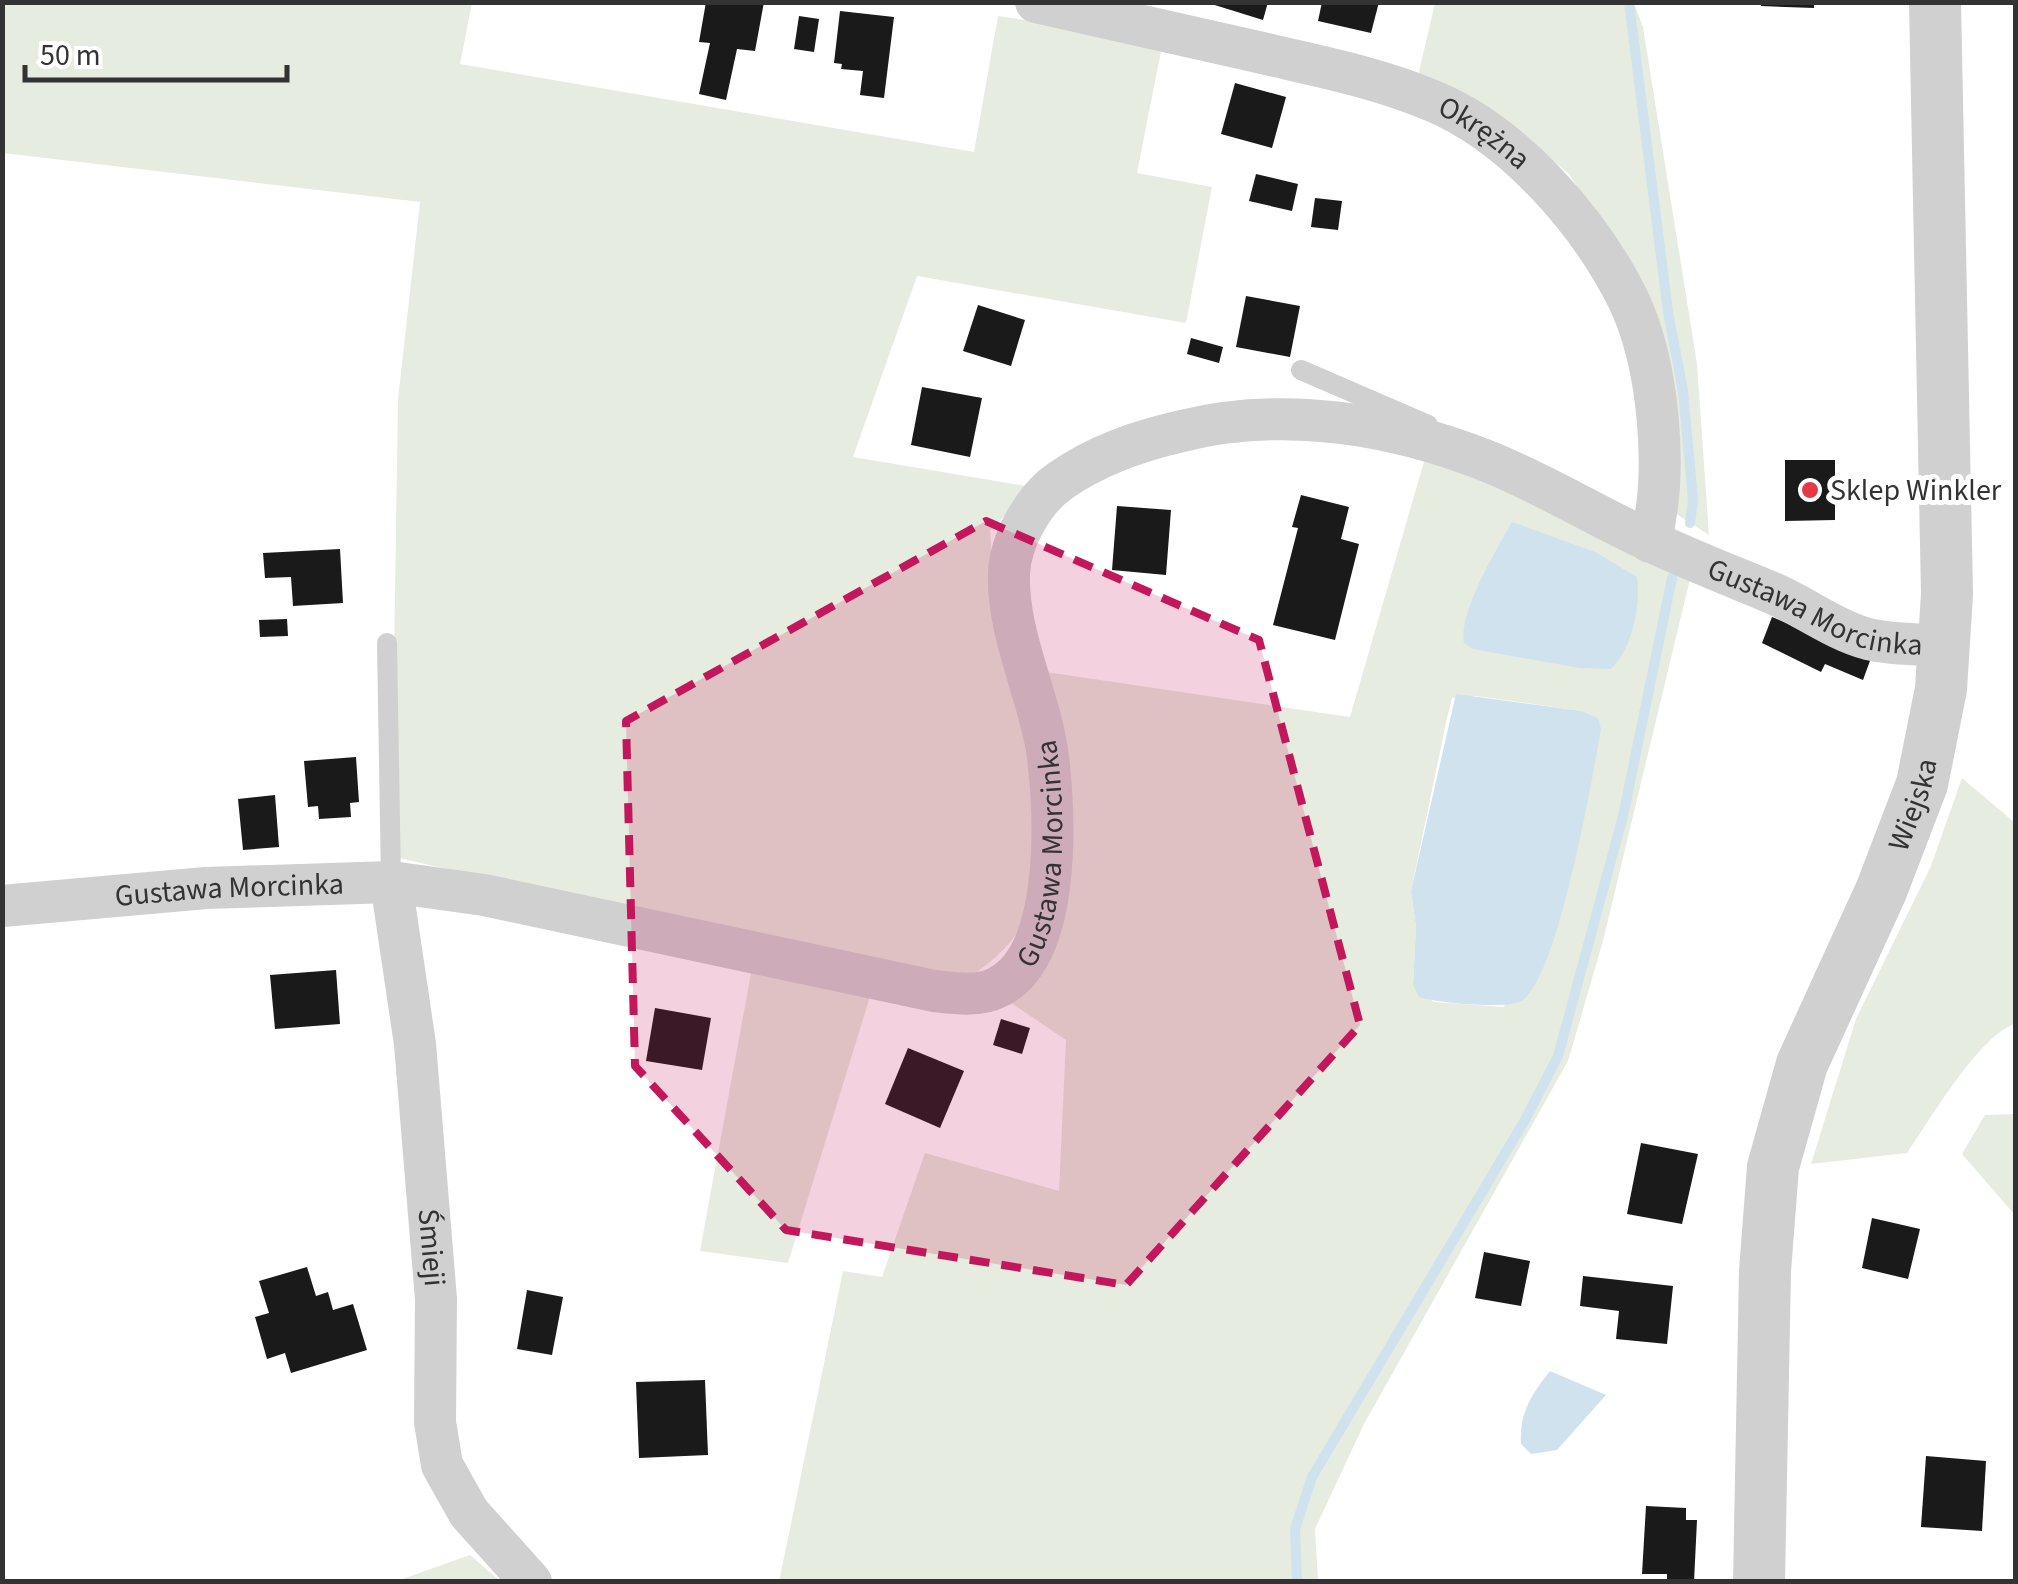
<svg xmlns="http://www.w3.org/2000/svg" width="2018" height="1584" font-family="'Source Sans 3',sans-serif">
	<style>
		.green { fill: #e6ecdf; fill-rule: evenodd }
		.water { fill: #cfe2ee }
		.lines { fill: none; stroke-linecap: round; stroke-linejoin: round }
		.stream { stroke: #cfe2ee; stroke-width: 10 }
		.building { fill: #1a1a1a }
		.service { stroke: #d0d0d0; stroke-width: 20 }
		.minor { stroke: #d0d0d0; stroke-width: 42 }
		.tertiary { stroke: #d0d0d0; stroke-width: 52 }
		.marked { fill: #c2185b; fill-opacity: 0.2; stroke: #c2185b; stroke-width: 8; stroke-dasharray: 20 12; stroke-linejoin: round }
		.poi-dot { fill: #e63946; stroke: #fff; stroke-width: 4 }
		.labels { text-anchor: middle; stroke-width: 10; stroke-linejoin: round; paint-order: stroke }
		.street-label { font-size: 30px; fill: #333; stroke: #fff }
		.poi-label { font-size: 30px; fill: #333; stroke: #fff; text-anchor: start }
	</style>
	<rect width="100%" height="100%" fill="#fff"/>
	<g class="green">
		<path d="M 3,3 L 472,3 L 460,64 L 974,152 L 998,16 L 1163,41 L 1137,173 L 1212,187 L 1186,323 L 917,276 L 853,457 L 1032,487 L 990,531 C 992,553 992,577 995,599 C 1009,694 1056,820 1025,916 C 1017,942 991,962 970,977 L 583,901 L 391,856 L 398,399 L 420,202 L 3,153 Z"/>
		<polygon points="1435,3 1634,3 1643,27 1697,364 1709,535 1672,511 1623,260 1569,174 1546,155 1417,80"/>
		<path d="M 1425,458 L 1474,474 L 1690,579 L 1603,941 L 1568,1061 L 1364,1424 L 1315,1529 L 1318,1581 L 779,1582 L 843,1271 L 882,1277 L 925,1153 L 1059,1191 L 1066,1040 L 1004,998 L 1024,977 L 1046,672 L 1350,717 ZM 1476,696 L 1582,711 L 1598,718 L 1504,1007 L 1434,1002 L 1413,985 L 1416,927 L 1411,891 L 1447,718 L 1452,698 Z"/>
		<path d="M 1962,778 L 2015,823 L 2015,1024 C 1979,1035 1930,1120 1907,1153 L 1811,1164 L 1856,1019 L 1931,866 Z"/>
		<polygon points="752,968 872,990 788,1263 700,1251"/>
		<polygon points="2015,1114 2016,1114 2015,1215 1962,1154 1985,1115"/>
		<polygon points="470,1555 500,1581 397,1581"/>
	</g>
	<g class="water">
		<path d="M 1512,522 L 1595,552 L 1637,577 C 1641,606 1632,649 1611,669 L 1580,668 L 1473,649 L 1464,643 C 1458,613 1497,549 1512,522 Z"/>
		<path d="M 1456,694 L 1582,711 L 1598,718 L 1601,729 C 1592,780 1559,972 1523,1000 C 1510,1010 1436,1003 1419,997 L 1413,985 L 1416,927 L 1411,891 Z"/>
		<path d="M 1550,1371 L 1606,1395 L 1557,1450 L 1531,1454 L 1521,1444 C 1519,1413 1531,1395 1550,1371 Z"/>
	</g>
	<g class="lines">
		<g class="stream">
			<polyline points="1629,2 1668,312 1683,391 1693,500 1690,523"/>
			<polyline points="1297,1582 1295,1529 1312,1477 1525,1120 1558,1056 1623,816 1672,578"/>
		</g>
	</g>
	<g class="building">
		<polygon points="706,2 764,2 755,51 737,49 726,100 699,94 710,43 699,42"/>
		<polygon points="1205,2 1268,2 1263,20"/>
		<polygon points="1322,2 1379,2 1371,33 1318,21"/>
		<polygon points="1761,2 1814,2 1814,8 1761,6"/>
		<polygon points="840,11 894,17 884,98 860,95 863,71 841,69 842,64 834,63"/>
		<polygon points="799,16 819,19 814,52 794,49"/>
		<polygon points="1235,83 1286,97 1272,148 1221,134"/>
		<polygon points="1256,174 1298,184 1292,211 1249,201"/>
		<polygon points="1315,198 1342,201 1338,230 1311,227"/>
		<polygon points="1246,296 1300,306 1290,357 1236,347"/>
		<polygon points="978,305 1025,320 1011,366 963,351"/>
		<polygon points="1191,338 1223,347 1219,363 1187,354"/>
		<polygon points="922,387 982,398 970,457 911,445"/>
		<polygon points="1785,460 1835,460 1835,520 1785,521"/>
		<polygon points="1301,495 1349,507 1341,539 1359,544 1335,640 1273,625 1298,528 1292,527"/>
		<polygon points="1117,506 1171,510 1166,575 1112,570"/>
		<polygon points="340,549 343,603 293,606 291,577 265,578 263,553"/>
		<polygon points="1772,617 1871,658 1863,680 1825,664 1821,672 1762,643"/>
		<polygon points="287,619 288,636 260,637 259,620"/>
		<polygon points="356,757 359,802 350,803 351,817 319,819 318,806 308,807 304,761"/>
		<polygon points="275,795 279,847 243,850 238,799"/>
		<polygon points="336,970 340,1024 275,1029 270,975"/>
		<polygon points="655,1008 711,1018 702,1070 646,1061"/>
		<polygon points="1001,1019 1030,1028 1022,1054 993,1045"/>
		<polygon points="908,1048 964,1071 940,1128 885,1104"/>
		<polygon points="1641,1143 1698,1154 1682,1224 1627,1214"/>
		<polygon points="1872,1218 1920,1229 1908,1279 1862,1268"/>
		<polygon points="1484,1252 1530,1261 1521,1306 1475,1298"/>
		<polygon points="307,1267 316,1296 328,1292 333,1310 353,1304 367,1350 291,1373 285,1353 267,1359 255,1317 269,1313 259,1281"/>
		<polygon points="1583,1276 1673,1286 1667,1344 1616,1339 1619,1311 1580,1306"/>
		<polygon points="527,1290 563,1297 552,1355 517,1349"/>
		<polygon points="705,1380 708,1455 639,1458 636,1382"/>
		<polygon points="1926,1456 1986,1461 1982,1531 1921,1527"/>
		<polygon points="1646,1506 1686,1508 1686,1520 1697,1520 1694,1582 1667,1582 1667,1574 1642,1574"/>
	</g>
	<g class="lines">
		<g class="service">
			<polyline points="1301,370 1428,425"/>
			<polyline points="387,643 391,882"/>
		</g>
		<g class="minor">
			<path id="s1" d="M 1036,2 C 1110,18 1184,35 1258,52 C 1317,66 1377,77 1433,101 C 1514,135 1588,220 1627,297 C 1659,362 1669,473 1650,542"/>
			<path id="s2" d="M 391,882 L 415,1044 L 436,1299 L 435,1422 L 442,1465 L 469,1513 L 531,1582"/>
			<path id="s3" d="M 2,906 L 206,888 L 391,882 L 484,895 L 934,991 C 953,993 978,997 996,988 C 1062,958 1055,817 1048,757 C 1040,696 1007,635 1009,574 C 1010,541 1033,500 1060,481 C 1097,455 1138,441 1182,431 C 1282,406 1391,423 1487,461 C 1542,483 1594,515 1648,540 C 1688,559 1729,575 1770,592 C 1802,605 1834,630 1868,639 C 1893,645 1920,644 1946,646"/>
		</g>
		<path class="tertiary" id="s4" d="M 1759,1582 L 1765,1271 L 1773,1167 L 1802,1064 L 1881,891 L 1922,784 L 1941,689 L 1947,594 L 1935,2"/>
	</g>
	<path class="marked" d="M 986,521 L 1259,640 L 1360,1025 L 1126,1285 L 786,1230 L 635,1066 L 626,721 Z"/>
	<circle class="poi-dot" cx="1810" cy="490" r="10"/>
	<g class="labels">
		<g class="street-label">
			<text dy="10" stroke="none"><textPath href="#s1" startOffset="470">Okrężna</textPath></text>
			<text dy="10" stroke="none"><textPath href="#s3" startOffset="2358">Gustawa Morcinka</textPath></text>
			<text dy="10" stroke="none"><textPath href="#s4" startOffset="805">Wiejska</textPath></text>
			<text dy="10" stroke="none"><textPath href="#s3" startOffset="1158">Gustawa Morcinka</textPath></text>
			<text dy="10" stroke="none"><textPath href="#s3" startOffset="228">Gustawa Morcinka</textPath></text>
			<text dy="10" stroke="none"><textPath href="#s2" startOffset="368">Śmieji</textPath></text>
		</g>
		<g class="poi-label">
			<text x="1830" y="500">Sklep Winkler</text>
		</g>
	</g>
	<rect width="2018" height="1584" fill="none" stroke="#333333" stroke-width="10"/>
	<path d="M25 65v15h262v-15" fill="none" stroke="#333333" stroke-width="5"/>
	<text x="40" y="65" font-size="30" fill="#333333" stroke="#ffffff" stroke-width="8" paint-order="stroke">50 m</text>
</svg>
